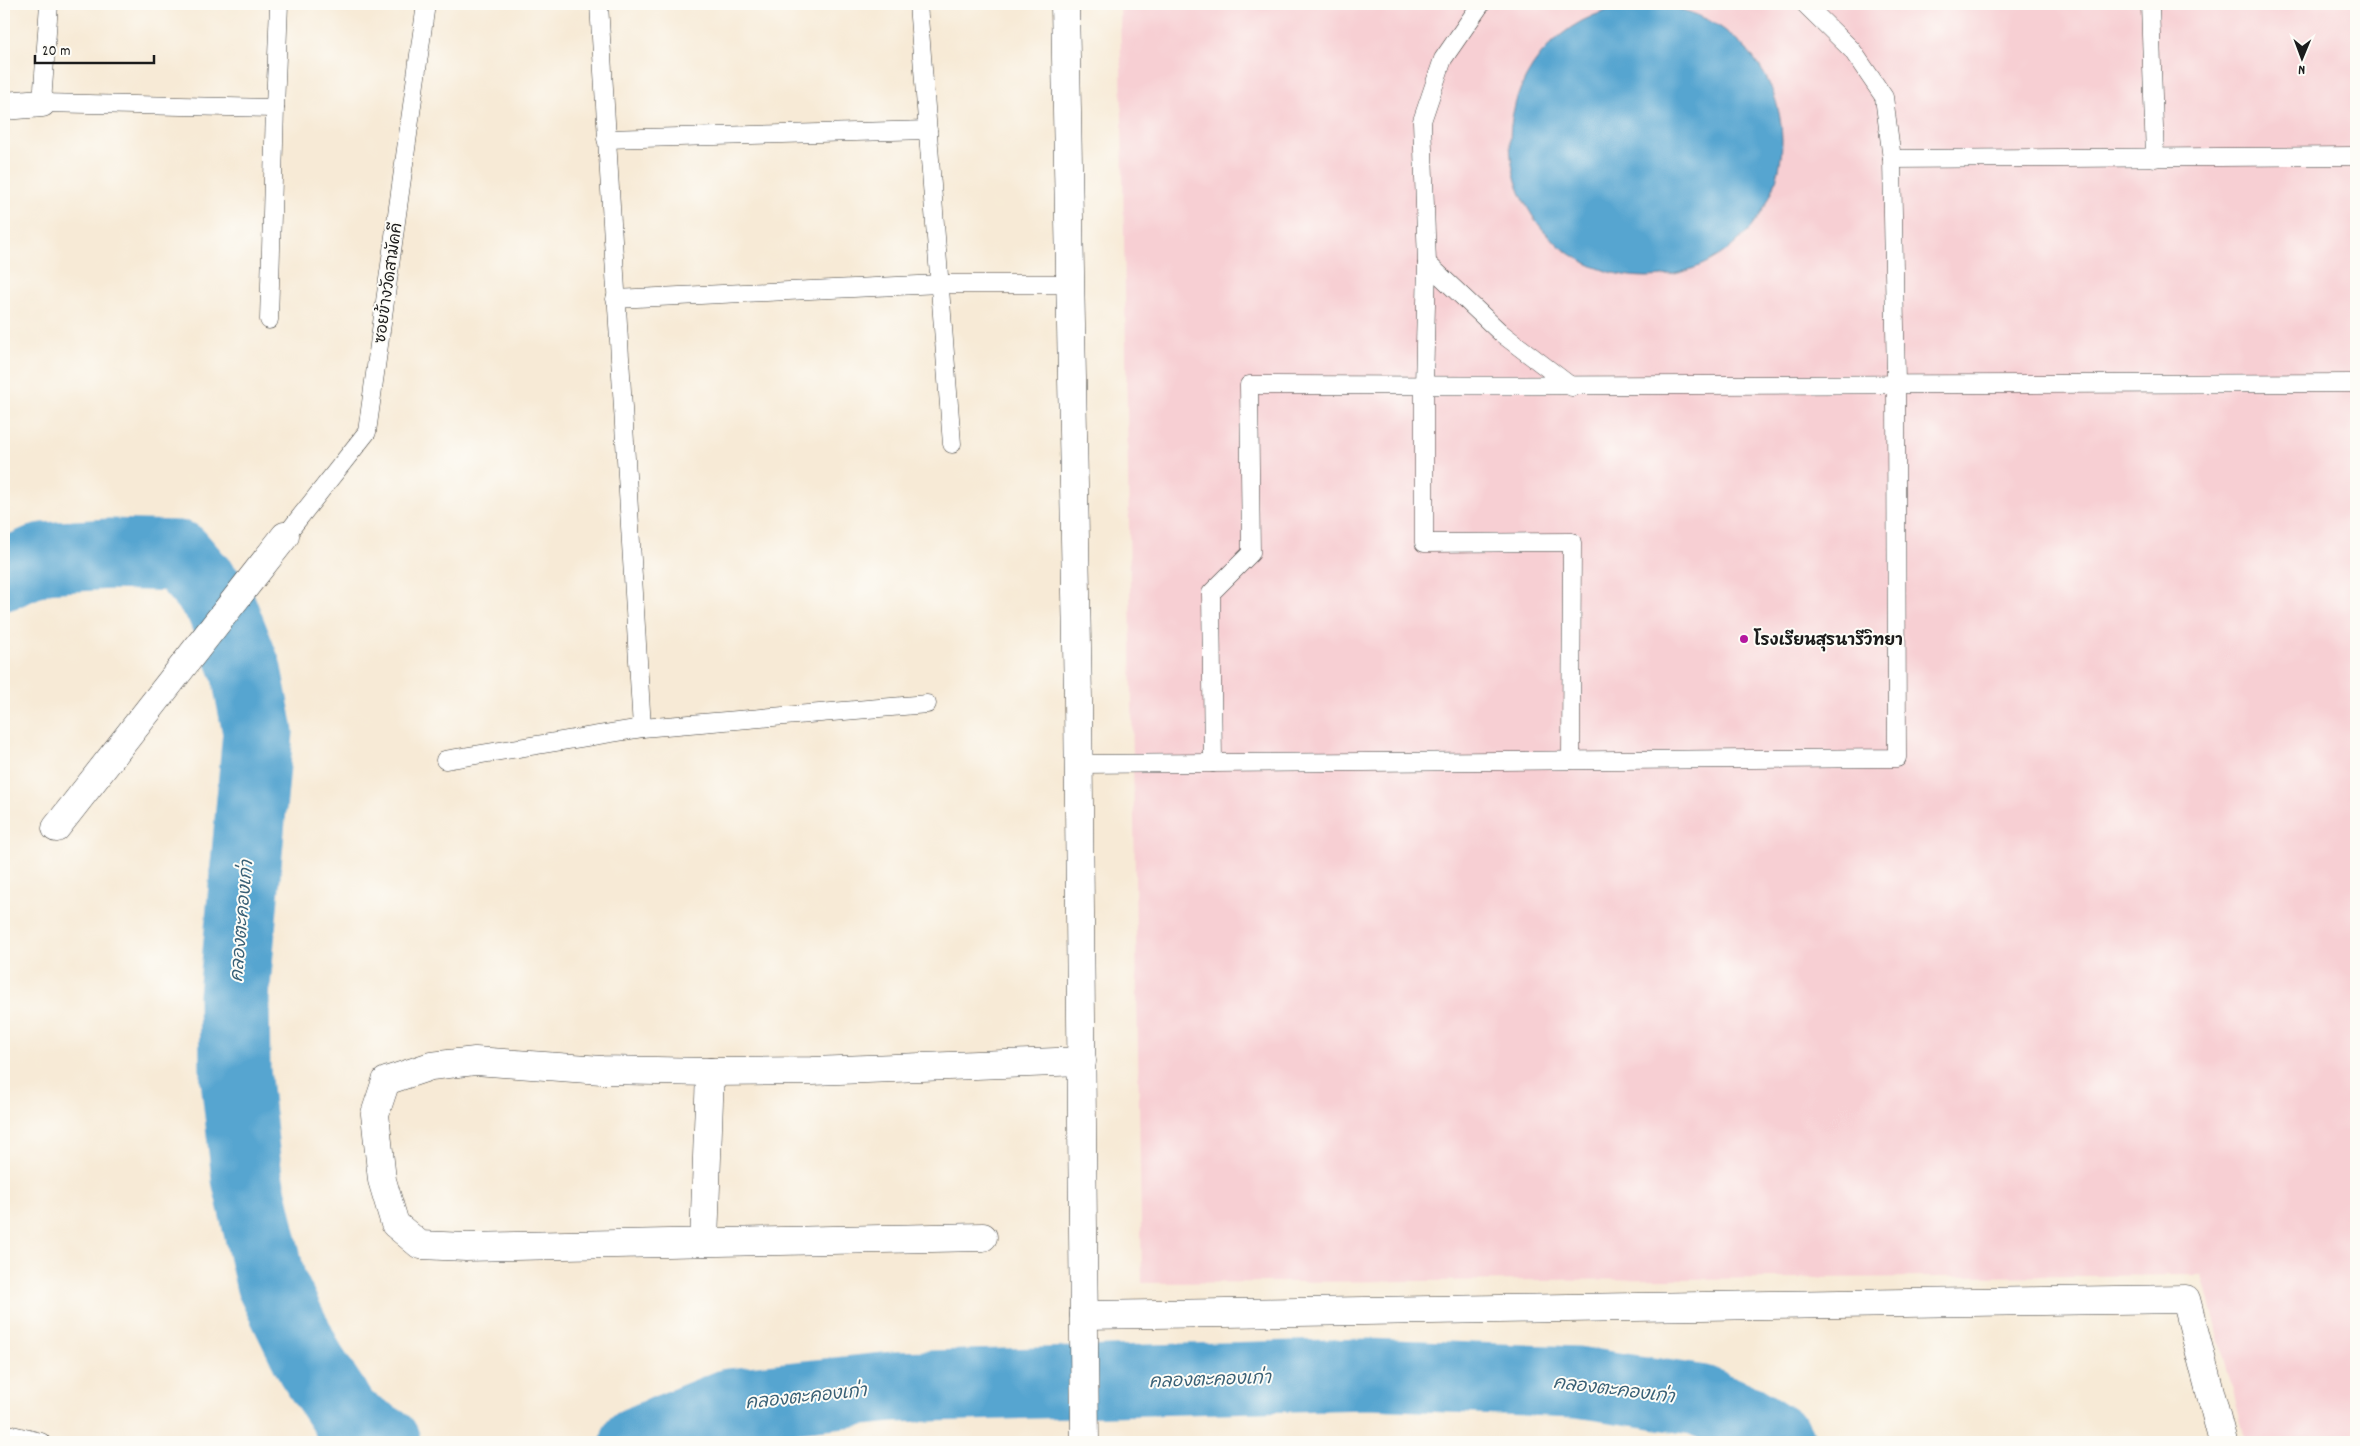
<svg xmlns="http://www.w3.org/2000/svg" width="2360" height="1446" font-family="Dekko,'Playpen Sans Thai',sans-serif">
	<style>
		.built { fill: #f7cfd3 }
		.water { fill: #56a5d0; stroke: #396076 }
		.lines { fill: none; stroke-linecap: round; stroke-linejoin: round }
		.river { stroke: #56a5d0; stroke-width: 71 }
		.lane-casing { stroke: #3d3b38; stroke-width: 19 }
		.street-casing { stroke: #3d3b38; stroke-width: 29 }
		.secondary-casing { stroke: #3d3b38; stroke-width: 29 }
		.lane { stroke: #fff; stroke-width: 18 }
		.street { stroke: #fff; stroke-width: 28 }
		.secondary { stroke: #fff; stroke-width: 28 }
		.poi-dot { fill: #b5179e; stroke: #fdfcf7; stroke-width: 2 }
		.labels { text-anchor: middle; stroke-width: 4; stroke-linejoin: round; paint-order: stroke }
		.street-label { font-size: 16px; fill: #1c1c1c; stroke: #fdfcf7 }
		.poi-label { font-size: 16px; font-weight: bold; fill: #1c1c1c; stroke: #fdfcf7; text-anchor: start }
		.water-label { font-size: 18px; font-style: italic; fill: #396076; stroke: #fdfcf7 }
	</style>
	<rect width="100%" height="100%" fill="#fdfcf7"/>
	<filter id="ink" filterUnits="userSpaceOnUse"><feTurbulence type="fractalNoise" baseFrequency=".02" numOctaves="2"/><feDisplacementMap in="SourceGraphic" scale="10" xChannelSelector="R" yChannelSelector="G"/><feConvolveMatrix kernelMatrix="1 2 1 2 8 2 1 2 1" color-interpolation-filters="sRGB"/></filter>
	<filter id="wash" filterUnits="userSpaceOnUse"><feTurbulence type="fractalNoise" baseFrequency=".0096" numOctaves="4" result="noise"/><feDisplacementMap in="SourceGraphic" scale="20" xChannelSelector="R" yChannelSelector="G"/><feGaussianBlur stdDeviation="1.12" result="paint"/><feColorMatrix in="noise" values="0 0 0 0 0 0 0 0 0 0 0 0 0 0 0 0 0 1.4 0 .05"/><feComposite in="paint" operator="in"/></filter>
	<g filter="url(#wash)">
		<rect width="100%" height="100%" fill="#f7ead6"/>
		<polygon class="built" points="1120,4 2356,4 2356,1442 2246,1442 2203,1275 1142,1283"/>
		<circle class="water" cx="1646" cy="141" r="136"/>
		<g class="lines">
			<g class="river">
				<polyline points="4,575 43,558 110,554 179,556 219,602 246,670 258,732 234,996 235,1070 247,1178 271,1283 311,1365 347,1419 385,1442"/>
				<polyline points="636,1442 729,1404 893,1387 1368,1374 1577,1382 1699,1400 1746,1420 1780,1442"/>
			</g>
		</g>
	</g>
	<g filter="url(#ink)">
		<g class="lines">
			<g class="lane-casing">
				<g id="lane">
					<polyline points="49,4 42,103 275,108 279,4"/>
					<polyline points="599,4 642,728"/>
					<polyline points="918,4 952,444"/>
					<polyline points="1481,4 1443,59 1422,121 1427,263 1424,386 1424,543 1572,542 1571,760"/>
					<polyline points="2150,4 2155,158"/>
					<polyline points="606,139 928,130"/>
					<polyline points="1892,159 2356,156"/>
					<polyline points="1427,263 1501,333 1572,387"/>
					<polyline points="615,299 940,284 1070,284"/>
					<polyline points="269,320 275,108"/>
					<polyline points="285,536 367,432 426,4"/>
					<polyline points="445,760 642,728 927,704"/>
					<path d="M 1213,763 L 1211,593 L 1251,553 L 1249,385 C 1618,387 1987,383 2356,383"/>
					<polyline points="1079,764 1897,758 1896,383 1892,159 1884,97 1852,50 1805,4"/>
					<polyline points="4,1433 41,1442"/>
				</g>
			</g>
			<g class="street-casing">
				<g id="street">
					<polyline points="4,106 42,103"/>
					<polyline points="56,828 285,536"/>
					<polyline points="983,1237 466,1247 420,1245 395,1224 382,1180 375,1114 386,1081 431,1066 475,1061 602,1070 710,1072 812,1071 1082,1061"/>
					<polyline points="704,1242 710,1072"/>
					<polyline points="1084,1315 2186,1299 2223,1442"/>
				</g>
			</g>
			<g class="secondary-casing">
				<polyline id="secondary" points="1065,4 1078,699 1085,1442"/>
			</g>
			<use href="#lane" class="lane"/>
			<use href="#street" class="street"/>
			<use href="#secondary" class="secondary"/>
		</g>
	</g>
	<circle class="poi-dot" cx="1744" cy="639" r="5"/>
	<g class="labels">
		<g class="street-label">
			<text transform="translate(387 283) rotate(-82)" y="6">ซอยข้างวัดสามัคคี</text>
		</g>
		<g class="poi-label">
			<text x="1754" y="645">โรงเรียนสุรนารีวิทยา</text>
		</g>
		<g class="water-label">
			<text transform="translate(241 921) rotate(-85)" y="6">คลองตะคองเก่า</text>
			<text transform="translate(1210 1379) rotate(-2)" y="6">คลองตะคองเก่า</text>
			<text transform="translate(1614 1389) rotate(7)" y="6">คลองตะคองเก่า</text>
			<text transform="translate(806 1396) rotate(-6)" y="6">คลองตะคองเก่า</text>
		</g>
	</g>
	<rect width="2360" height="1446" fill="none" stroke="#fdfcf7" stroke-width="20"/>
	<g transform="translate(2302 58) rotate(181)" stroke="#fdfcf7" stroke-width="4" paint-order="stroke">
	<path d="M0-4L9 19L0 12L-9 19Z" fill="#1c1c1c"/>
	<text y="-8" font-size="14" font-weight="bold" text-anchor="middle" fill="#1c1c1c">N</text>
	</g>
	<path d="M35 55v8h119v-8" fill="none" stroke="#1c1c1c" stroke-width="2.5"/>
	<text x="42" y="55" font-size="15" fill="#1c1c1c" stroke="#fdfcf7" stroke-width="4" paint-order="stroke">20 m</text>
</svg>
